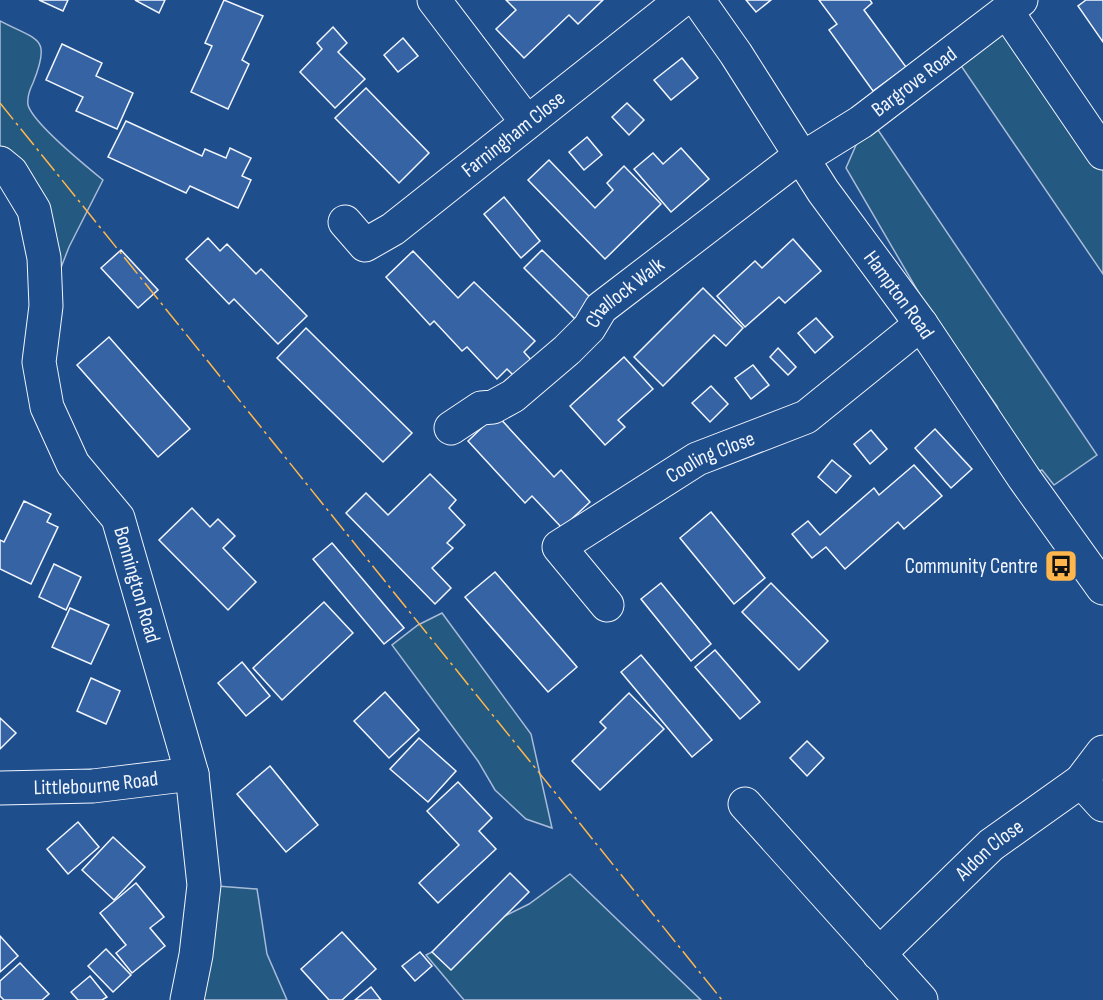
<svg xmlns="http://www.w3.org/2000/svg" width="1103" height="1000" font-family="'Sofia Sans Condensed',sans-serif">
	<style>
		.green { fill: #245a82; stroke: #a8bbd7; stroke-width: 1.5 }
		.building { fill: #3563a3; stroke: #f2f6ff; stroke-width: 1.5 }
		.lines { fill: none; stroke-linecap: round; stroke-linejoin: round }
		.minor-casing { stroke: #f2f6ff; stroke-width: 35 }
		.minor { stroke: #1f4e8c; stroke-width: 33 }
		.power { stroke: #ffb74d; stroke-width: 1.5; stroke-dasharray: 21 4.5 3 4.5; stroke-linecap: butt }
		.labels { text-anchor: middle; stroke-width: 4.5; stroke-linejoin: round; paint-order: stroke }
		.street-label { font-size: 21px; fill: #f2f6ff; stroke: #1f4e8c }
		.poi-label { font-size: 21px; fill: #f2f6ff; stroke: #1f4e8c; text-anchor: end }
	</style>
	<rect width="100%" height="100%" fill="#1f4e8c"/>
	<g class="green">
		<polygon points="1007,12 1103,153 1103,274 951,51"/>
		<path d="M 0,21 C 38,41 52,36 33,83 C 30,89 27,98 28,105 C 33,123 87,167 103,180 L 69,247 L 46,306 L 44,258 L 0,163 Z"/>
		<polygon points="876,127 1097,455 1054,485 1042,470 1024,478 997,406 930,312 846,168 860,136"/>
		<polygon points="442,613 531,734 552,828 526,819 495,790 478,761 392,645 418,625"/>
		<polygon points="570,874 701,1000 464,1000 426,955 529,904"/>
		<polygon points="204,885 257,889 267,954 287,1000 187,1000"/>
	</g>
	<g class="building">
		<polygon points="39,0 68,0 63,11"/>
		<polygon points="135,0 165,0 159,13"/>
		<polygon points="224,0 263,16 242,60 249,64 228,109 191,92 212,46 205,43"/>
		<polygon points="506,0 603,0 578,24 569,15 524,58 496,29 516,10"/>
		<polygon points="746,0 771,0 756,12"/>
		<polygon points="819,0 870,0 872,3 864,10 906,67 873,91 829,30 837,24"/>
		<polygon points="1086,0 1103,0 1103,42 1078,6"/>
		<polygon points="333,27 347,43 338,52 365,79 335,108 300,72 322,49 317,43"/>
		<polygon points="403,38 418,56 398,72 384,55"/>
		<polygon points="62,44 102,63 96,76 133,93 117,129 76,111 83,97 46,80"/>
		<polygon points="682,58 698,78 671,100 654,80"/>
		<polygon points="366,88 429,153 399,183 335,118"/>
		<polygon points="627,103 644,120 629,135 612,117"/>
		<polygon points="126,121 202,156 205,149 226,158 230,148 251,158 242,176 251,180 238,208 190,186 186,193 108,157"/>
		<polygon points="587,137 602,155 584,170 569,152"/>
		<polygon points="681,148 709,179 671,212 634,169 653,153 663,164"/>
		<polygon points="549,160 595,208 613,190 607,183 624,166 661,204 605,259 528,180"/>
		<polygon points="504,197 540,241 521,258 484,214"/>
		<polygon points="208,238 220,251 227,244 256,274 261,269 307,316 278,344 234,299 229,304 186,259"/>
		<polygon points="793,239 821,271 785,303 779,297 745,327 717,296 755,261 762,268"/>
		<polygon points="121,250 158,290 138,308 101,268"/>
		<polygon points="542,250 595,302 577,321 524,268"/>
		<polygon points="413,251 458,298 474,282 535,341 524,352 532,361 515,377 507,369 497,379 467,347 462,351 434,321 430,325 386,277"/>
		<polygon points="703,288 743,328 726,346 714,335 663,386 634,357"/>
		<polygon points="816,318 833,337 815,353 798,333"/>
		<polygon points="306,328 412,433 383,462 277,358"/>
		<polygon points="109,337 190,429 158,457 77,365"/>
		<polygon points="778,348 796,367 788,375 770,357"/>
		<polygon points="624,357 653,389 618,420 625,427 605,445 570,406"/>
		<polygon points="753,365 769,385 751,399 735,378"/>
		<polygon points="711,386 728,404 710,422 692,403"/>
		<polygon points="496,414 554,477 561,470 590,502 562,528 532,496 525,503 468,441"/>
		<polygon points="935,429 972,469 951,488 915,448"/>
		<polygon points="871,430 887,449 870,464 854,444"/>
		<polygon points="832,460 851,476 836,493 818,477"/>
		<polygon points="914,465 942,496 904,529 898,522 845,569 826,547 812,558 792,534 808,521 820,535 874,488 879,495"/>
		<polygon points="430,474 456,500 449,508 465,525 447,543 453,548 432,568 451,588 435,604 346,513 366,493 388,515"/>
		<polygon points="24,501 51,514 47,522 58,527 31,584 0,569 0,540 4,542"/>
		<polygon points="192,508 210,527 218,519 235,536 223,548 256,582 228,610 159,540"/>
		<polygon points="711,512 765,578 734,604 680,538"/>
		<polygon points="332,543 404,628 384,644 313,559"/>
		<polygon points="54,564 81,577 66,610 39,597"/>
		<polygon points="495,572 577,667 548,692 465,597"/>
		<polygon points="661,583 711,644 691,661 641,599"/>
		<polygon points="771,583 828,641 799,670 742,612"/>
		<polygon points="324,602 353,633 282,700 253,668"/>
		<polygon points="70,608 109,625 91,664 52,647"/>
		<polygon points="715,650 760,702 740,719 695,667"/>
		<polygon points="641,655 712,740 692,757 621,672"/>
		<polygon points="242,662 270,696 246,716 218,683"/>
		<polygon points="91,678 120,691 106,724 77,711"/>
		<polygon points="385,692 419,730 389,758 354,721"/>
		<polygon points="629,693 664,729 600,790 572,761 606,728 600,722"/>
		<polygon points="0,718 16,733 0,749"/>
		<polygon points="419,738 456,771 428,802 390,769"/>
		<polygon points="807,741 824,758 807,776 790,758"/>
		<polygon points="270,766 318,825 286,852 237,794"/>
		<polygon points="458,782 492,818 479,831 496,849 438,903 419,883 459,845 427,811"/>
		<polygon points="78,822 99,847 68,874 47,849"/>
		<polygon points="113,837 145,867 114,900 82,870"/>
		<polygon points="510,873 529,892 451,970 432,952"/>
		<polygon points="136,883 164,917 150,928 165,946 132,973 116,953 126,945 100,913"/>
		<polygon points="342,932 376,969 342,1000 329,1000 301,969"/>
		<polygon points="0,936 18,956 0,972"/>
		<polygon points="106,949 131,975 113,992 88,966"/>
		<polygon points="420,952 432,966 415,981 402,966"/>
		<polygon points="20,963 49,994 42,1000 4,1000 0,996 0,981"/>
		<polygon points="90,976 107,997 102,1000 78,1000 71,992"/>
		<polygon points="371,987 381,1000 355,1000"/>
	</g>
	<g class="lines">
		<g class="minor-casing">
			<g id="minor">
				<polyline points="434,0 526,121"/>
				<path id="s1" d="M 698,0 L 736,54 L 823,191 L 921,324 L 1024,478 L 1103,588"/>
				<polyline points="1007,12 1103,153"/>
				<path id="s2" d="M 803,158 L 861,122 L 1021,0"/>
				<path id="s3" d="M 0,163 L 11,172 L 34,210 L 44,258 L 46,306 L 39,362 L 47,407 L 73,464 L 118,518 L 192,774 L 204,885 L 196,955 L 187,1000"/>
				<path id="s4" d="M 345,222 L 365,245 L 393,229 L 682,0"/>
				<path id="s5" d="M 451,428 L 481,408 L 493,407 L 513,396 L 567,350 L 589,328 L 601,308 L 801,155"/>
				<path id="s6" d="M 607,605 L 559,547 L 697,459 L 806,417 L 921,324"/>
				<polyline points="1081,781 1103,805"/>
				<path id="s7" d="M 0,788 L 93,786 L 192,774"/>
				<polyline points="745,804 921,1000"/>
				<path id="s8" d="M 879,954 L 991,845 L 1081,781 L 1103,752"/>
			</g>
		</g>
		<use href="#minor" class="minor"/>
		<polyline class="power" points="0,103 722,1000"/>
	</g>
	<defs>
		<g id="bus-square" transform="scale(1.725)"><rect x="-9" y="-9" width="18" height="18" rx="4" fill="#ffb74d" stroke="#1f4e8c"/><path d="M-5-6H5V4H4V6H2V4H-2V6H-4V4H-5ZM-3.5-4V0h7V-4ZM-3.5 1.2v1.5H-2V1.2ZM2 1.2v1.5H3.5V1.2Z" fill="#111"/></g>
	</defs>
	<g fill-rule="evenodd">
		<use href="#bus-square" x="1061" y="566"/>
	</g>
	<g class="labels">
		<g class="street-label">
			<text dy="7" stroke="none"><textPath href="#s2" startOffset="135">Bargrove Road</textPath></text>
			<text dy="7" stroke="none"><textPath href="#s4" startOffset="216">Farningham Close</textPath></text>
			<text dy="7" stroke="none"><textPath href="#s5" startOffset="224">Challock Walk</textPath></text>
			<text dy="7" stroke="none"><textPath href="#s1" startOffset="357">Hampton Road</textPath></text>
			<text dy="7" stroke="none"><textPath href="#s6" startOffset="252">Cooling Close</textPath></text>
			<text dy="7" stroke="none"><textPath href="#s3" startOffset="460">Bonnington Road</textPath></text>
			<text dy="7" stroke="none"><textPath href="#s7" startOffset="96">Littlebourne Road</textPath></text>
			<text dy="7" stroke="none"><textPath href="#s8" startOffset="152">Aldon Close</textPath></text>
		</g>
		<g class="poi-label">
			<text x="1038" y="573">Community Centre</text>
		</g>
	</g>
</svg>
